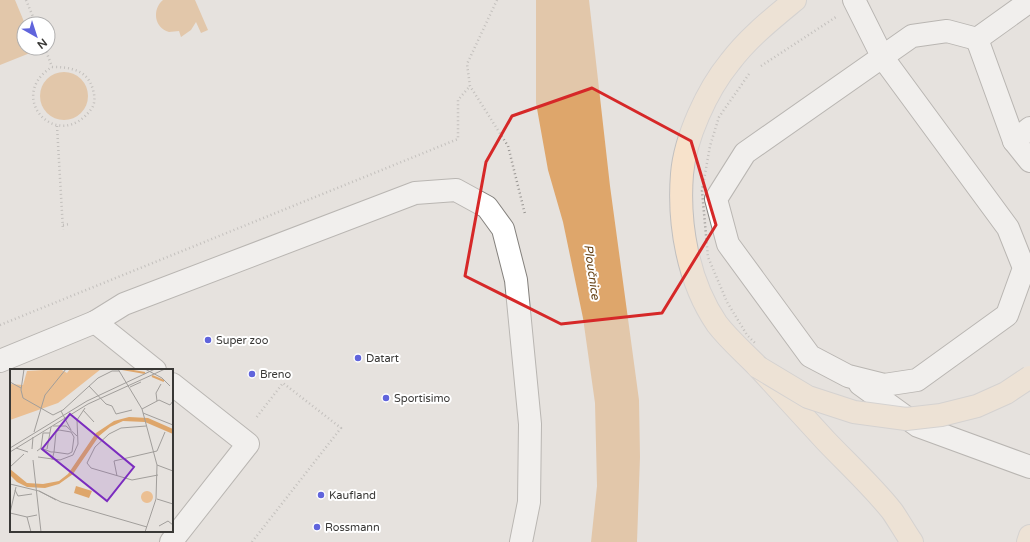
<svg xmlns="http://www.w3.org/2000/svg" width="1030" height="542" font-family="'Varela Round',sans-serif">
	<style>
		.water { fill: #dea66b }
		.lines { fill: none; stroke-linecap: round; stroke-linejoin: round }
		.minor-casing { stroke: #84817d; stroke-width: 24 }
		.major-casing { stroke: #c0bfbf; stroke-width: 24 }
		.path { stroke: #9a9794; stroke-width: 2.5; stroke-dasharray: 1 3; stroke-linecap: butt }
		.minor { stroke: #fff; stroke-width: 22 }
		.major { stroke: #f7e2cb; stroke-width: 22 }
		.major-bridge-casing { stroke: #c0bfbf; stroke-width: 24; stroke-linecap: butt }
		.path-bridge { stroke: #9a9794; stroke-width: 2.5; stroke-dasharray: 1 3; stroke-linecap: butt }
		.major-bridge { stroke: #f7e2cb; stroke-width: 22 }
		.marked { fill: none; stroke: #d62828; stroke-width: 3; stroke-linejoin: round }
		.poi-dot { fill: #6064dc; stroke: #fff; stroke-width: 1.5 }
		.labels { text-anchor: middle; stroke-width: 4; stroke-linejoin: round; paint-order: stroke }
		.poi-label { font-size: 11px; fill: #393836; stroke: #fff; text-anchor: start }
		.water-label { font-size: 12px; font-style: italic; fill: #684316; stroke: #fff }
		.inset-river { fill: none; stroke: #dea66b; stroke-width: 2 }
		.inset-road { fill: none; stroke: #a19e9b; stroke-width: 1 }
		.view { fill: #7b2cbf; fill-opacity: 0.15; stroke: #7b2cbf; stroke-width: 2 }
		.inset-edge { fill: none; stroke: #393836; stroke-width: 2 }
	</style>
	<rect width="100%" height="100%" fill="#e6e2de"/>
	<g class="water">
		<polygon points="0,0 15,0 25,24 24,48 34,48 35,51 0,65"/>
		<path d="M 163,0 L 195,0 L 208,30 L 201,33 L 196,22 L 191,30 L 181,37 L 179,31 C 176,31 172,32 169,32 C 154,28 152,9 163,0 Z"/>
		<polygon points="536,0 589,0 610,186 639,400 640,457 637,542 591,542 597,486 595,403 583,318 563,222 548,170 536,103"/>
		<circle cx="64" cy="96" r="24"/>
	</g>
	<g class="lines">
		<g class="minor-casing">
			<g id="minor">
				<polyline points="854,0 883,58 1008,228 1024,268 1007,315 917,380 884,385 848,376 810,356 728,244 716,199 745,153 912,36 947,31 977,39"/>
				<polyline points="977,39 1014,141 1030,161"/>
				<polyline points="977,39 1030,1"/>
				<polyline points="1014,141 1030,128"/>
				<polyline points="95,322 155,370"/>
				<polyline points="0,361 95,322 124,304 415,193 456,190 487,207 503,229 516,280 530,424 529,502 521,542"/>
				<polyline points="860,384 918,426 1030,467"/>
				<polyline points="171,542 248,444 172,384"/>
			</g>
		</g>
		<g class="major-casing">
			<g id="major">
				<path d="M 795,0 C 772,19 748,38 730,62 C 707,90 685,138 682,174 C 678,224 688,282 717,324 C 730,341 746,354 761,370 C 782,393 804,417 826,441 C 848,464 872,486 892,511 C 899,521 905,532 912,542"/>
				<polyline points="1028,542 1030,536"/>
			</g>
		</g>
		<g class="path">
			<polyline points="26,0 36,24"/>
			<polyline points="497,0 467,64 470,86 508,146 525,214"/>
			<polyline points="45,48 52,67"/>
			<polyline points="761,66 836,17"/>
			<path d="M 52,67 C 71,67 88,70 93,90 C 95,96 95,103 92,108 C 59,155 4,97 52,67 Z"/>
			<polyline points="57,126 63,230"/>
			<polyline points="63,225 70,224"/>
			<polyline points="0,325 458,139 458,100 470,86"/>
			<polyline points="252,542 341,428 283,383 256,418"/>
		</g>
		<use href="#minor" class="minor"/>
		<use href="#major" class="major"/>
		<g class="major-bridge-casing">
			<polyline id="major-bridge" points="758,367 808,397 854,412 906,419 941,415 977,406 1006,393 1030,377"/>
		</g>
		<polyline class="path-bridge" points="749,74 719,117 710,146 702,191 708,257 727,302 747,335 755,343"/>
		<use href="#major-bridge" class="major-bridge"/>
	</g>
	<path d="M0 0H1030V542H0ZM 592,88 L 691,141 L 716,225 L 662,313 L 561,324 L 465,276 L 486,162 L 512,116 Z" fill="#e6e2de" fill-opacity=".55" fill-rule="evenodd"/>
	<path class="marked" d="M 592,88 L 691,141 L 716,225 L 662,313 L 561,324 L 465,276 L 486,162 L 512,116 Z"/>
	<g class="poi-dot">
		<circle cx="208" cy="340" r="4"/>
		<circle cx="358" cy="358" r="4"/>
		<circle cx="252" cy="374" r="4"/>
		<circle cx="386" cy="398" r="4"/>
		<circle cx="321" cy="495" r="4"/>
		<circle cx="317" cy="527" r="4"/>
	</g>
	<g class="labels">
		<g class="poi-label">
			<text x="216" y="344">Super zoo</text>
			<text x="366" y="362">Datart</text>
			<text x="260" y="378">Breno</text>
			<text x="394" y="402">Sportisimo</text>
			<text x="329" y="499">Kaufland</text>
			<text x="325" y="531">Rossmann</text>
		</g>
		<g class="water-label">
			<text transform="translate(592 272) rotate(82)" y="4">Ploučnice</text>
		</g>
	</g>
	<g transform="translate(10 369)">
		<rect width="163" height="163" fill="#e6e2de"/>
		<path d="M 50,0 L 57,4 L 60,0 L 91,0 L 48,34 L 0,51 L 0,15 L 13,16 L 17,2 ZM131 128a6 6 0 1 1 12 0a6 6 0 1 1-12 0Z" fill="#ebbf92"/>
		<path d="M 119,48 L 138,49 L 163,60 L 163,65 L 135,53 L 113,52 L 100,58 L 89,67 L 63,105 L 49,115 L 35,119 L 17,118 L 7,113 L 0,106 L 0,100 L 17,114 L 33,115 L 49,112 L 58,105 L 86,64 L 104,52 ZM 66,117 L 82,122 L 79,129 L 64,124 Z" fill="#dea66b"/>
		<path class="inset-river" d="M 112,0 L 135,4M 142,7 L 154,12"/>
		<path class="inset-road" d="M 14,0 L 11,21 L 13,29 L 43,46 L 53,41 L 88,9 L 102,2 L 109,2M 108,0 L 132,40 L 147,96 L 146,130 L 135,163M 135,0 L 152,9 L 160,17M 0,13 L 11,19M 79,17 L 96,35 L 102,37 L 106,45 L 122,41M 120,18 L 131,13M 147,32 L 146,24 L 151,15M 132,40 L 149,31 L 160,36 L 163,32M 73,41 L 84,53M 51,42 L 61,61M 133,44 L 163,56M 43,57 L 56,57 L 67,67M 136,57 L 111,59 L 99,65 L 85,78 L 77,94 L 81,99 L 122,111 L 148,106M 24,63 L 35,26 L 56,0M 0,79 L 77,32 L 145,0M 6,79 L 18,83M 31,79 L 33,64 L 40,64M 22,80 L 23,68M 37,80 L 41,58M 27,82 L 31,79 L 41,83 L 44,83 L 58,85 L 62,83 L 64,68 L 61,63 L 49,61 L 46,63 L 44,83 L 42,91M 0,83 L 78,35 L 155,0M 28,88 L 50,91 L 63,86 L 68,75 L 67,51 L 75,39M 23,91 L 31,163M 147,96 L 163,102M 0,98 L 14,85M 107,107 L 104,92 L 147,82 L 155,63M 0,115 L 29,122 L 51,133 L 137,158M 5,121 L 8,127 L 22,125M 29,122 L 46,131M 147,130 L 163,135M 0,144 L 17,148 L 27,146M 0,144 L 6,118M 17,148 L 21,163M 149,157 L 158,152 L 163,156"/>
		<path class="view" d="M 60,45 L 124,98 L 97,132 L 32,80 Z"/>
		<rect width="163" height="163" class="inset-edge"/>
	</g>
	<g transform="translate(36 36) rotate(141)"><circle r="19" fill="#ffffff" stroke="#b0afaf"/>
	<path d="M0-3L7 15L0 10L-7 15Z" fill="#6064dc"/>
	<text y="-6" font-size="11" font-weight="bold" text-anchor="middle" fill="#393836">N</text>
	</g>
</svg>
